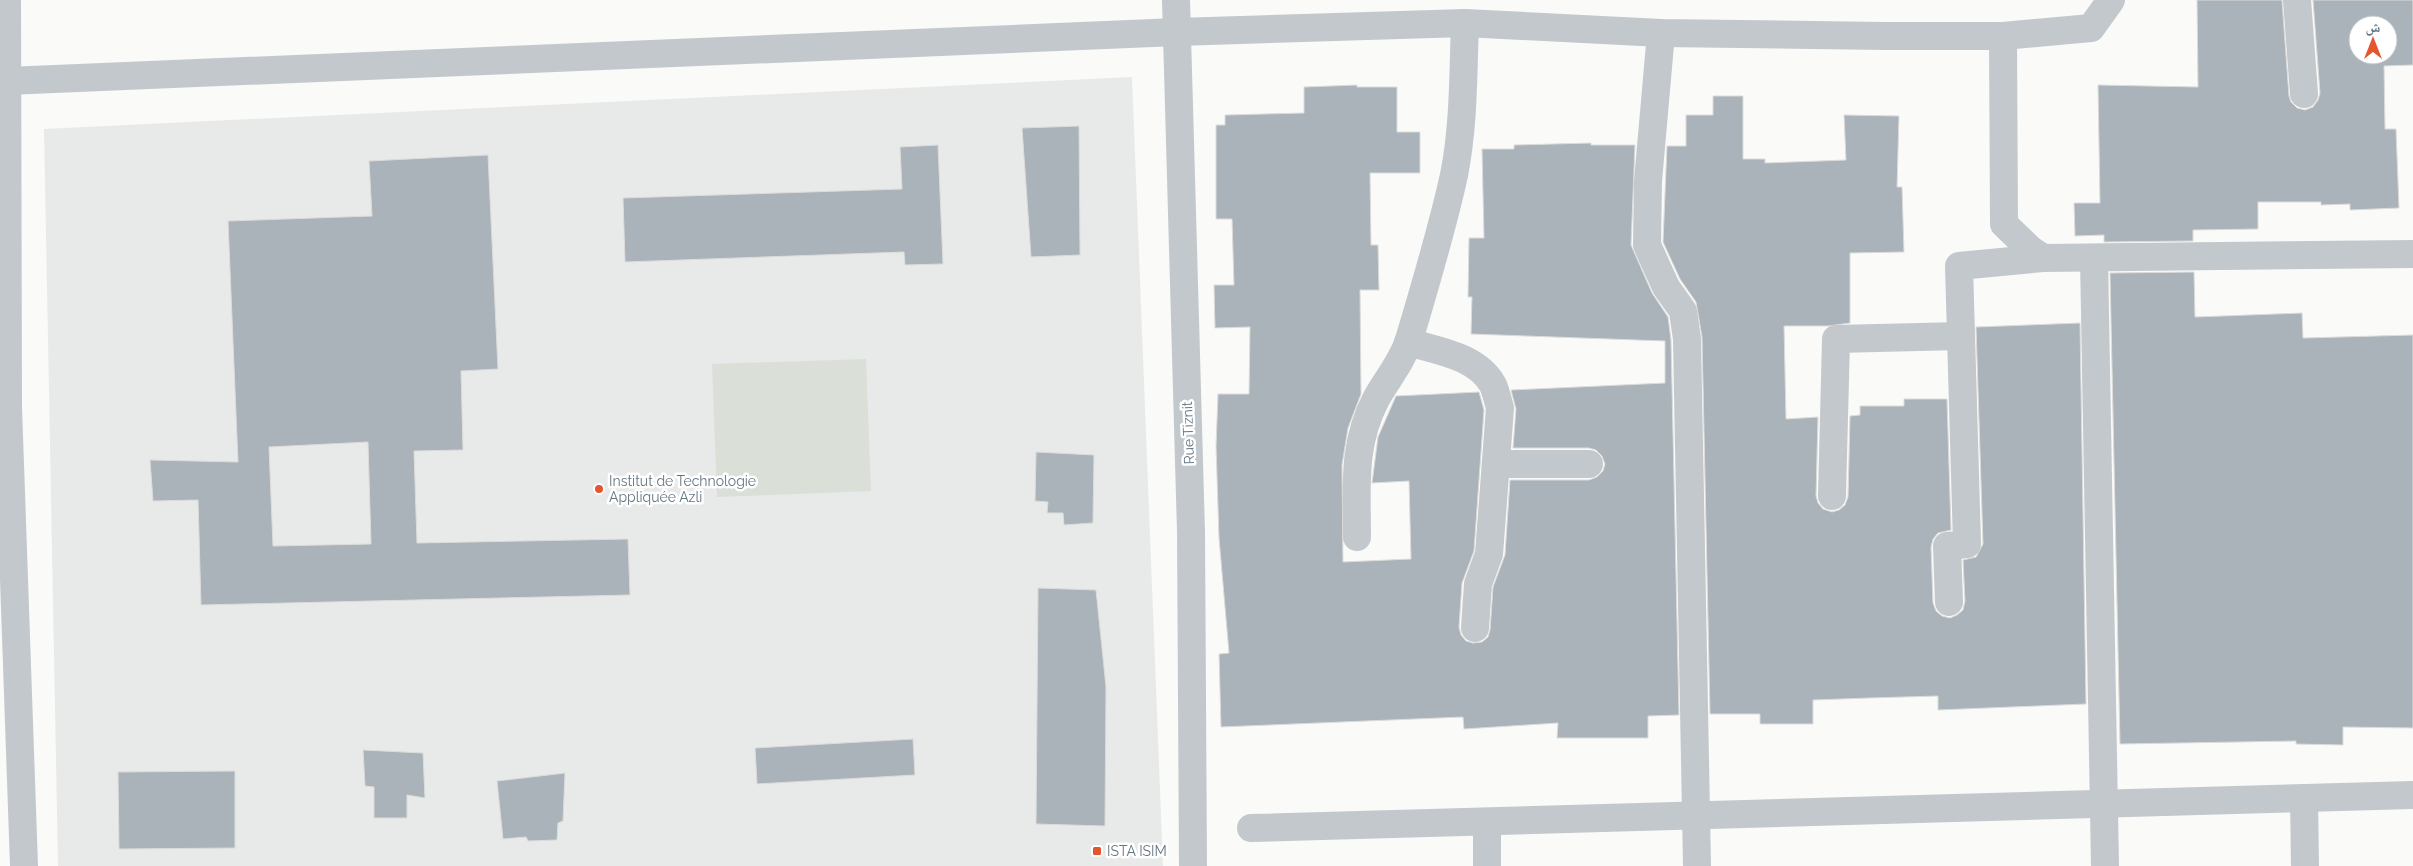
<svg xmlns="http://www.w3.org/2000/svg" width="2413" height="866" font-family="Raleway,'Noto Naskh Arabic',sans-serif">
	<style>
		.built { fill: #e8e9e9 }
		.green { fill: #dadfd7 }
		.building { fill: #aab3b9; stroke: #dcdcda; fill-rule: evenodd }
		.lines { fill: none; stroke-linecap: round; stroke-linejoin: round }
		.minor { stroke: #c3c8cc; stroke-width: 28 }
		.poi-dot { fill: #e4572e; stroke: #fff; stroke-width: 2 }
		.labels { text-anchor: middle; stroke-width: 5; stroke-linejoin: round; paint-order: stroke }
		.street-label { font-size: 14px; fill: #657683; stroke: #fff }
		.poi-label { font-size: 14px; fill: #657683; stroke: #fff; text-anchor: start }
	</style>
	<rect width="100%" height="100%" fill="#fafaf8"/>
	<polygon class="built" points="1132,77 1163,866 58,866 44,129"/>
	<polygon class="green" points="866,359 871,491 717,497 712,364"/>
	<g class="building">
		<path d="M 2197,0 L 2282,0 L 2289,96 L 2291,102 L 2297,108 L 2305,110 L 2313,107 L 2318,100 L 2320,93 L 2313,0 L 2413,0 L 2413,65 L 2384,66 L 2385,129 L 2396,129 L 2399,208 L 2350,210 L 2350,204 L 2321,205 L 2321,202 L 2258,202 L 2258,229 L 2193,230 L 2193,241 L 2104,242 L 2104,235 L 2075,236 L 2074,203 L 2100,203 L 2098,85 L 2198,87 ZM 2358,25 L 2388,25 L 2388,55 L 2358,55 Z"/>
		<polygon points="1357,85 1357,87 1397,87 1397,132 1420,132 1420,173 1370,173 1371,245 1378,245 1379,290 1360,290 1361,394 1348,428 1342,465 1343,562 1411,559 1409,481 1372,483 1378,437 1396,396 1479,392 1484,410 1474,551 1462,583 1459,627 1461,635 1466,641 1473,643 1482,642 1488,637 1490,630 1493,587 1505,555 1510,480 1589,480 1597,477 1603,471 1605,464 1602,456 1596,450 1589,448 1513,448 1516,409 1511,390 1665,383 1665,341 1471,334 1472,297 1468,297 1469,238 1484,238 1482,149 1514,149 1514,145 1591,143 1591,145 1635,145 1631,245 1652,293 1668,317 1671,340 1679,715 1648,716 1648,738 1557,738 1558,723 1464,729 1463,717 1221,727 1219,654 1229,653 1219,538 1216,446 1218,394 1249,394 1250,327 1215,328 1214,285 1234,285 1232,219 1216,219 1216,125 1225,125 1225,115 1304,113 1304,87"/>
		<polygon points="1713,96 1743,96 1743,159 1765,159 1765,163 1846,160 1844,115 1899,116 1897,187 1902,187 1904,252 1850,253 1850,323 1828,326 1784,326 1786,419 1818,417 1816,496 1818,503 1823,509 1832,512 1839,510 1845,505 1848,497 1850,416 1860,415 1860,406 1904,406 1904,399 1947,399 1951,530 1938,533 1933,539 1931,547 1933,603 1936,611 1942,616 1950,618 1957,615 1963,610 1965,601 1963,560 1976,557 1983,544 1976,327 2080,323 2086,704 1938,710 1938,696 1869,698 1813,700 1813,724 1760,724 1760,714 1710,714 1702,337 1696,302 1680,279 1663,242 1667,146 1686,146 1686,115 1713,115"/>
		<polygon points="1079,126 1080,255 1031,257 1022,128"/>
		<polygon points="938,145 943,264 905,265 904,252 625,262 623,198 902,189 900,147"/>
		<path d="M 488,155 L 498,369 L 461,371 L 463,450 L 414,451 L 417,543 L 628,539 L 630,595 L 201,605 L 198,500 L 153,501 L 150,460 L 238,462 L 228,221 L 372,216 L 369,161 ZM 368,442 L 371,544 L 273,546 L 269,447 Z"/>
		<polygon points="2194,272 2195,317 2302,313 2303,338 2413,335 2413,728 2343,727 2343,745 2296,744 2296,741 2120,744 2110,273"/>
		<polygon points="1036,452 1094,455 1093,523 1064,525 1063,513 1047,513 1048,502 1035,501"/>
		<polygon points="1038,588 1096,590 1106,687 1105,826 1036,824"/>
		<polygon points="913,739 915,775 757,784 755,748"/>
		<polygon points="363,750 423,753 425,798 407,795 407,818 374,818 374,787 365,786"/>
		<polygon points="235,771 235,848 119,849 118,772"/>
		<polygon points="565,773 563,821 558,823 557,840 528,841 526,837 503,839 497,781"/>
	</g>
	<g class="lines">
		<g class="minor">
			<polyline points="7,0 8,407 24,866"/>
			<polyline points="1176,0 1191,532 1193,866"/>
			<polyline points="2297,0 2304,94"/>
			<polyline points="1661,33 1648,181 1647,245 1666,287 1683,311 1687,339 1697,866"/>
			<polyline points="2003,36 2004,224 2031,250 2043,258 2413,254"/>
			<polyline points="7,81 1177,32 1465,23 1661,33 1885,36 2003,36 2091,28 2111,0"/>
			<polyline points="2094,258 2105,866"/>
			<path d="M 1408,342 C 1438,351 1477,356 1493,385 C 1496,392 1498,401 1500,408 L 1489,554 L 1478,584 L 1475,628"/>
			<polyline points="1497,464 1589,464"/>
			<polyline points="1832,496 1836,339 1961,336"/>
			<path d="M 1357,537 C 1357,487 1352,445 1376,399 C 1387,379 1402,362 1409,340 C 1425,286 1442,230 1454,175 C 1464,125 1463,74 1465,23"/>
			<polyline points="1949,602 1947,546 1967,544 1959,266 2043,258"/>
			<polyline points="2304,798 2305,866"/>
			<polyline points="1487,822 1487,866"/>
			<polyline points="1251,828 2413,795"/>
		</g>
	</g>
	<g class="poi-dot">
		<circle cx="599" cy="489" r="5"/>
		<rect x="1092" y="846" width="10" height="10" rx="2.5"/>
	</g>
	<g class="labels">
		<g class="street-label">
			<text transform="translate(1188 433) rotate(-92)" y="5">Rue Tiznit</text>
		</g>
		<g class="poi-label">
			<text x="609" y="486">Institut de Technologie<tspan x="609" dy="16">Appliquée Azli</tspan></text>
			<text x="1107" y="856">ISTA ISIM</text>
		</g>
	</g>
	<g transform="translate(2373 40)"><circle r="24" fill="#ffffff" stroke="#c1c8cd"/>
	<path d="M0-4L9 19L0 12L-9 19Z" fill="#e4572e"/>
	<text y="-8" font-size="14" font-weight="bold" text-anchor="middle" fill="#657683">ش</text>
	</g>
</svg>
